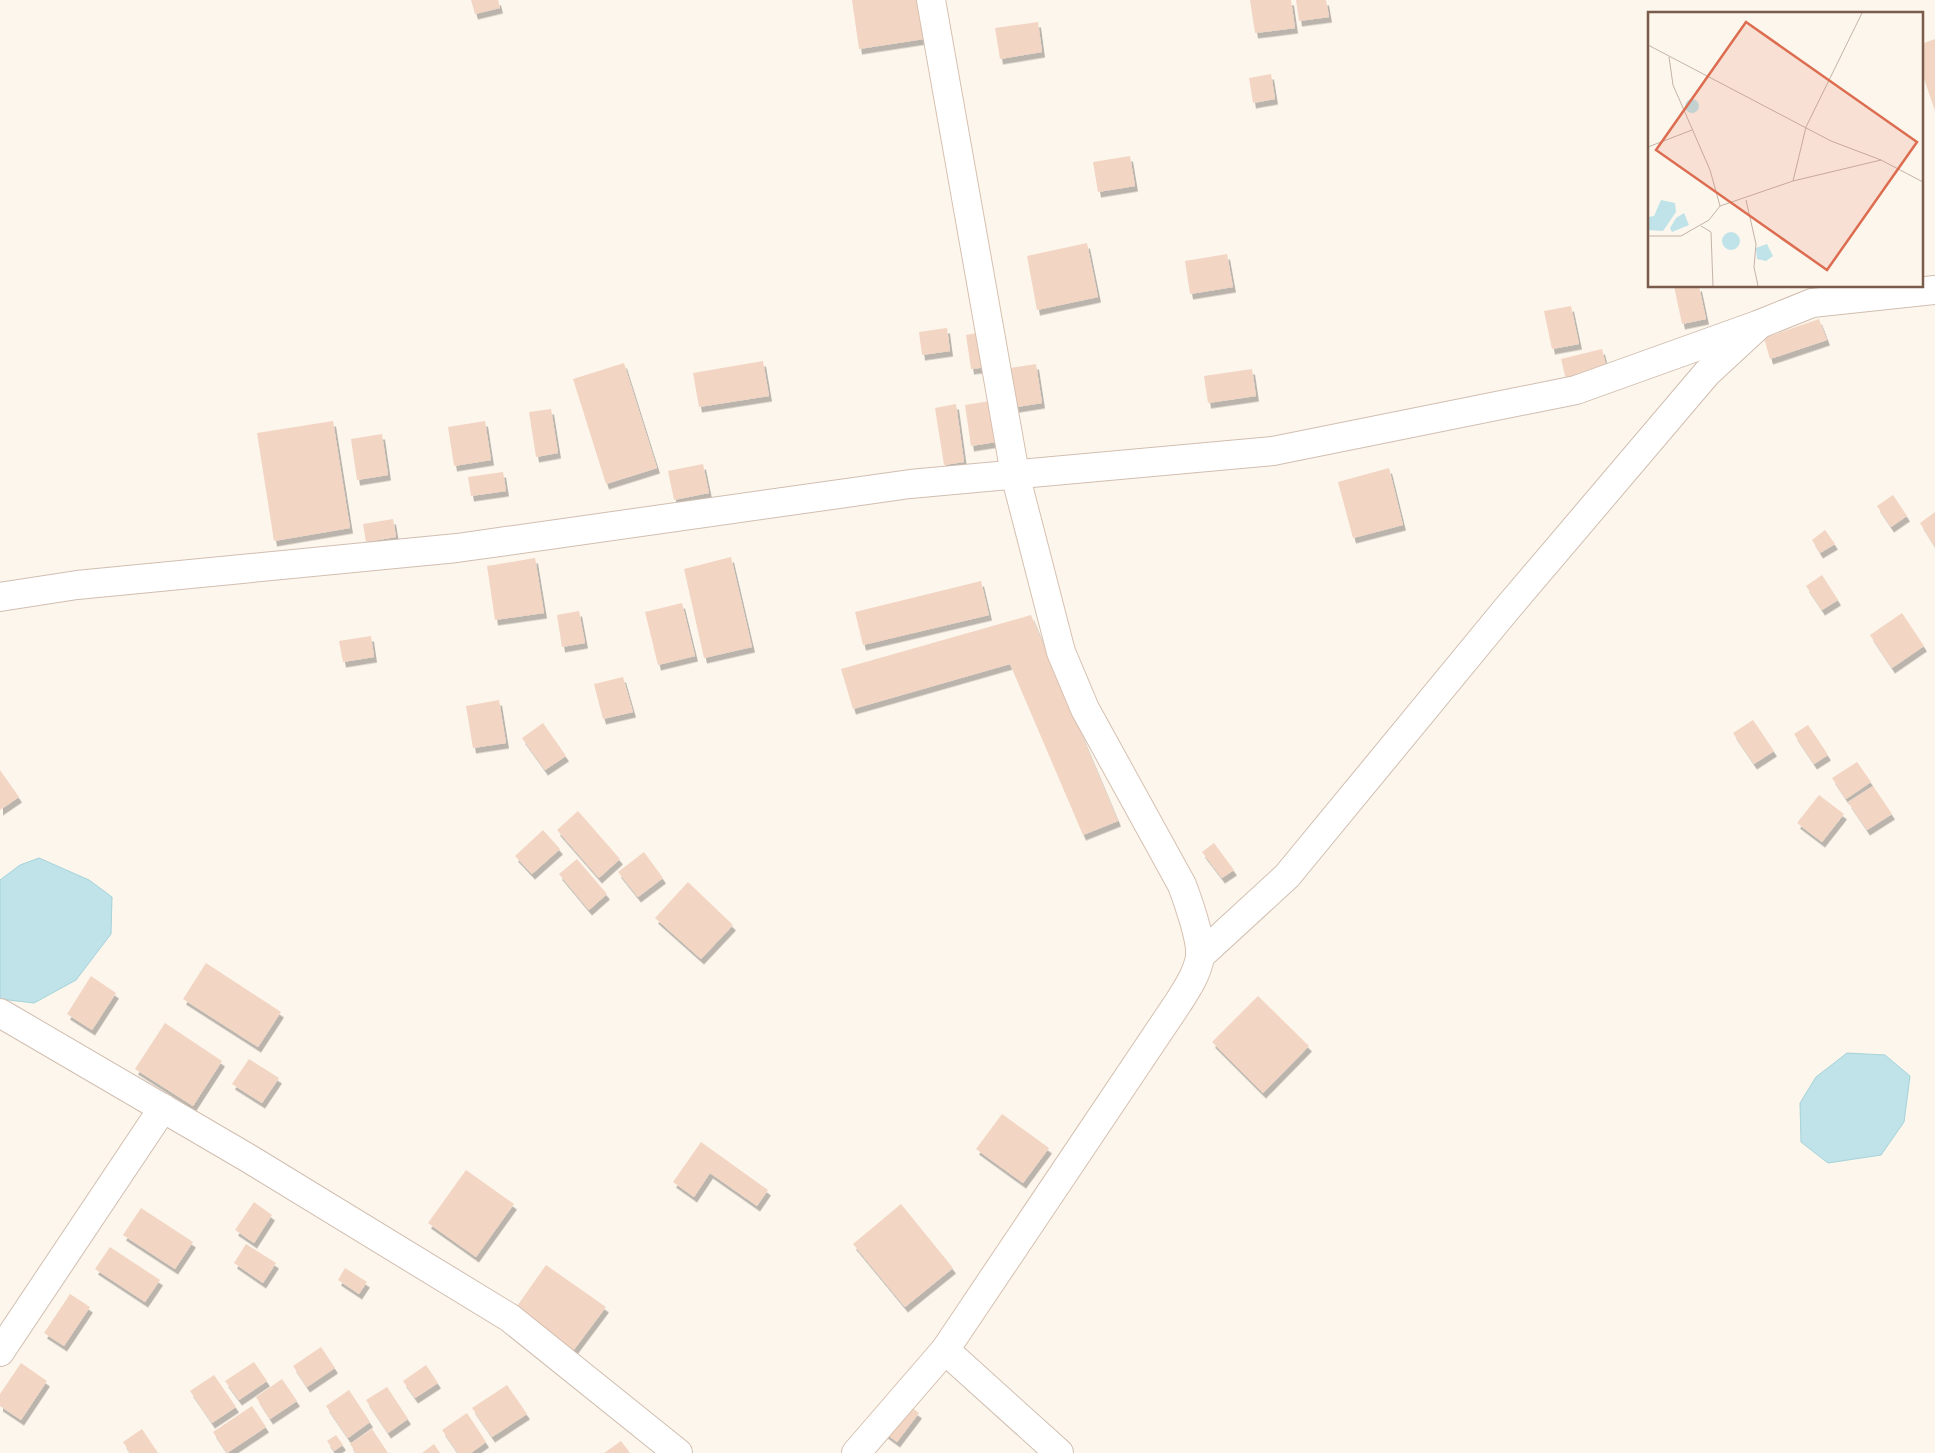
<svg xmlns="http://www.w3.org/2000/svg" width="1935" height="1453" font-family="'PT Sans',sans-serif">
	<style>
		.water { fill: #bfe3e8; stroke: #a5d3da }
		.building { fill: #f3d5c3; filter: url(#shadow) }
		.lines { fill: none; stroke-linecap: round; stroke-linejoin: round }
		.street-casing { stroke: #d1beb0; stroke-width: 30 }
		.secondary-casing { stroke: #d6c0b0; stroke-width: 30 }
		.street { stroke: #fff; stroke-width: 28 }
		.secondary { stroke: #fff; stroke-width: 28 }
		.inset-road { fill: none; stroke: #c5b3a7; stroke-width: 1 }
		.view { fill: #dc6d51; fill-opacity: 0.15; stroke: #dc6d51; stroke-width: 2.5 }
		.inset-edge { fill: none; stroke: #7a5c4d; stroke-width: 2.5 }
	</style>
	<defs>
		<filter id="shadow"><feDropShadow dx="3" dy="5.5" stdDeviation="0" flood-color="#0004"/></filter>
	</defs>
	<rect width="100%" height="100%" fill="#fdf6ec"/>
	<g class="water">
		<polygon points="39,858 89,880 112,897 111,934 76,980 34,1003 0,999 0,880 20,865"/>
		<polygon points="1847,1053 1885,1055 1910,1076 1904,1122 1881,1155 1828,1163 1801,1142 1800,1103 1816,1077"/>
	</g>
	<g class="building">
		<polygon points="471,0 498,0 500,8 475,14"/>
		<polygon points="852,0 919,0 924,39 859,49"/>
		<polygon points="1250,0 1291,0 1295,28 1255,33"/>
		<polygon points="1296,0 1326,0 1329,17 1299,21"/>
		<polygon points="1038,22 1042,52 1000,59 995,28"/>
		<polygon points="1935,39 1935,111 1921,70 1921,44"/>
		<polygon points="1271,74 1275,99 1253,103 1249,78"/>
		<polygon points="1130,156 1135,186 1098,192 1093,162"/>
		<polygon points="1087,243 1098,297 1037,310 1027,256"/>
		<polygon points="1227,254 1233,287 1190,294 1185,261"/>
		<polygon points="1674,286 1699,286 1706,319 1682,324"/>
		<polygon points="1571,306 1579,344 1552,349 1544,311"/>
		<polygon points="1819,319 1827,340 1770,359 1764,338"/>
		<polygon points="947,328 950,351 922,355 919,332"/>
		<polygon points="983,332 988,367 971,369 966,335"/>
		<polygon points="1602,349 1608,374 1567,384 1561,359"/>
		<polygon points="763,361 769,396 699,407 693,373"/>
		<polygon points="624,363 657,468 606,484 573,379"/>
		<polygon points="1036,364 1042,403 1010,408 1004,369"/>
		<polygon points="1252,369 1256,396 1208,403 1204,376"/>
		<polygon points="990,401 996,442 971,446 965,405"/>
		<polygon points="956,404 964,462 944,465 935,408"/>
		<polygon points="551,409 558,453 536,457 529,412"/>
		<polygon points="333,421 350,528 274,541 257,433"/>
		<polygon points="485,421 491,460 454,466 448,427"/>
		<polygon points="382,434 388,475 357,480 351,439"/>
		<polygon points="703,464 709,493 674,500 668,471"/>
		<polygon points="1389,468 1403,525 1353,538 1338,482"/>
		<polygon points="503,472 506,491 471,496 468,477"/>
		<polygon points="1893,495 1907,516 1891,527 1877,506"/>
		<polygon points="1935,512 1935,547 1920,523"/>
		<polygon points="393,519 396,537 366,542 363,524"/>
		<polygon points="1825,530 1835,544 1820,553 1812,540"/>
		<polygon points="731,557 752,647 704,658 684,569"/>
		<polygon points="535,558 544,613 495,620 487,566"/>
		<polygon points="1822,575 1838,600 1822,610 1806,586"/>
		<polygon points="981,581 989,615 863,645 855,612"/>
		<polygon points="682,603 695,656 658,665 645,612"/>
		<polygon points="579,611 585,643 562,647 557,615"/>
		<polygon points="1902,613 1924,646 1892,668 1870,635"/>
		<polygon points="1031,615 1118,821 1083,835 1010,664 853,709 841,669"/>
		<polygon points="371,636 374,657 343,662 339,641"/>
		<polygon points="623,677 633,712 603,719 594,684"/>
		<polygon points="499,700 506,743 473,748 466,706"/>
		<polygon points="1753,720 1774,751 1754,764 1733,733"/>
		<polygon points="543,723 566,756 545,770 522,738"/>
		<polygon points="1808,725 1828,755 1814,764 1794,734"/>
		<polygon points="1857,762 1871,782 1846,799 1832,778"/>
		<polygon points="0,770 19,797 0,810"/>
		<polygon points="1873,786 1892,814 1867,830 1848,802"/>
		<polygon points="1819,795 1844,814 1822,842 1797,823"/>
		<polygon points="578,811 620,859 599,878 557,830"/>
		<polygon points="543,830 560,849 532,874 515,856"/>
		<polygon points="1214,843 1234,870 1222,878 1202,852"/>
		<polygon points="644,852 663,878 638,897 618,872"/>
		<polygon points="577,859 607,894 589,910 559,874"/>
		<polygon points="688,882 733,925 701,959 655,918"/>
		<polygon points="206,963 281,1012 258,1047 183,999"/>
		<polygon points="91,976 116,993 92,1030 67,1014"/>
		<polygon points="1258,996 1309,1046 1263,1093 1212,1042"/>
		<polygon points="165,1023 222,1061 193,1106 135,1069"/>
		<polygon points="249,1059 279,1078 262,1103 232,1084"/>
		<polygon points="1002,1114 1049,1148 1023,1183 976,1149"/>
		<polygon points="701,1142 768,1190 757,1206 710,1173 694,1197 673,1182"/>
		<polygon points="466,1170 514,1204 476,1257 428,1223"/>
		<polygon points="254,1202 272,1215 254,1243 235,1230"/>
		<polygon points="901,1204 953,1268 905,1307 853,1244"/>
		<polygon points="141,1208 193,1242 175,1269 123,1235"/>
		<polygon points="246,1244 276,1263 263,1283 234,1263"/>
		<polygon points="110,1247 160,1280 145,1302 95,1269"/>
		<polygon points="546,1265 606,1307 573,1351 515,1309"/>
		<polygon points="345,1268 367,1282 359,1294 338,1280"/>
		<polygon points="70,1294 90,1307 64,1346 44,1333"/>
		<polygon points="321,1347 335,1368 307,1387 293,1366"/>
		<polygon points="254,1362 267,1381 239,1400 225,1381"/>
		<polygon points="21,1363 47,1381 21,1420 0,1406 0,1394"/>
		<polygon points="426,1365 438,1383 415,1398 403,1381"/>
		<polygon points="214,1375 236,1407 212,1423 190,1391"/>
		<polygon points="282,1379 297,1401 270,1419 256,1397"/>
		<polygon points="507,1385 527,1414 492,1437 472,1408"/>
		<polygon points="387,1387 408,1419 388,1433 366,1400"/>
		<polygon points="349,1390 370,1422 348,1438 326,1406"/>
		<polygon points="902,1400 919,1413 897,1442 881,1430"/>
		<polygon points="252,1406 266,1427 227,1453 213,1432"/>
		<polygon points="467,1413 486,1442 471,1453 458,1453 442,1430"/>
		<polygon points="142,1429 158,1453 130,1453 123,1442"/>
		<polygon points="372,1429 388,1453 356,1453 350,1444"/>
		<polygon points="336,1435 343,1445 334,1451 327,1441"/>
		<polygon points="621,1441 630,1453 604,1453"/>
		<polygon points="434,1444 440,1453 422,1453"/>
	</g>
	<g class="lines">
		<g class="street-casing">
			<g id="street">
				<polyline points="0,597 77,585 457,548 910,484 1273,451 1576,390 1760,324"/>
				<polyline points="1200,956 1287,876 1505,611 1707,373 1760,324 1812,303 1935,290"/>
				<polyline points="0,1013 248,1158 510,1318 678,1453"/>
				<polyline points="945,1350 1059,1453"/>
				<polyline points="0,1352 163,1108"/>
			</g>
		</g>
		<g class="secondary-casing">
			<path id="secondary" d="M 856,1453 L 945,1350 L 1178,1003 C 1187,989 1197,974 1200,957 C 1202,941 1188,901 1182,885 L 1085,709 L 1061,652 L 1015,474 L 931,0"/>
		</g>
		<use href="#street" class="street"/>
		<use href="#secondary" class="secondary"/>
	</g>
	<g transform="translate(1648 12)">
		<rect width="275" height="275" fill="#fdf6ec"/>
		<path d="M37 94a7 7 0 1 1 14 0a7 7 0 1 1-14 0ZM 13,188 L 27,191 L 28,200 L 15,219 L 0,218 L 0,205 L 6,204 ZM 36,201 L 41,213 L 24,220 L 22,216 L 28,206 ZM74 229a9 9 0 1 1 18 0a9 9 0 1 1-18 0ZM 119,232 L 125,244 L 118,249 L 109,247 L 108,236 Z" fill="#bfe3e8"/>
		<path class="inset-road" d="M 0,33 L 183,129 L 233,148M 21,45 L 25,73 L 62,158 L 72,194M 0,135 L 44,118M 145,169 L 233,148 L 275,170M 98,188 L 108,232 L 106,255 L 110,274M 53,214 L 63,220 L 65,274M 0,224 L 33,224 L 61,208 L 72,194 L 145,169 L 158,115 L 214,1"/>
		<path class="view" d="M 98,10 L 269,130 L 179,258 L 8,138 Z"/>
		<rect width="275" height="275" class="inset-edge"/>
	</g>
</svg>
